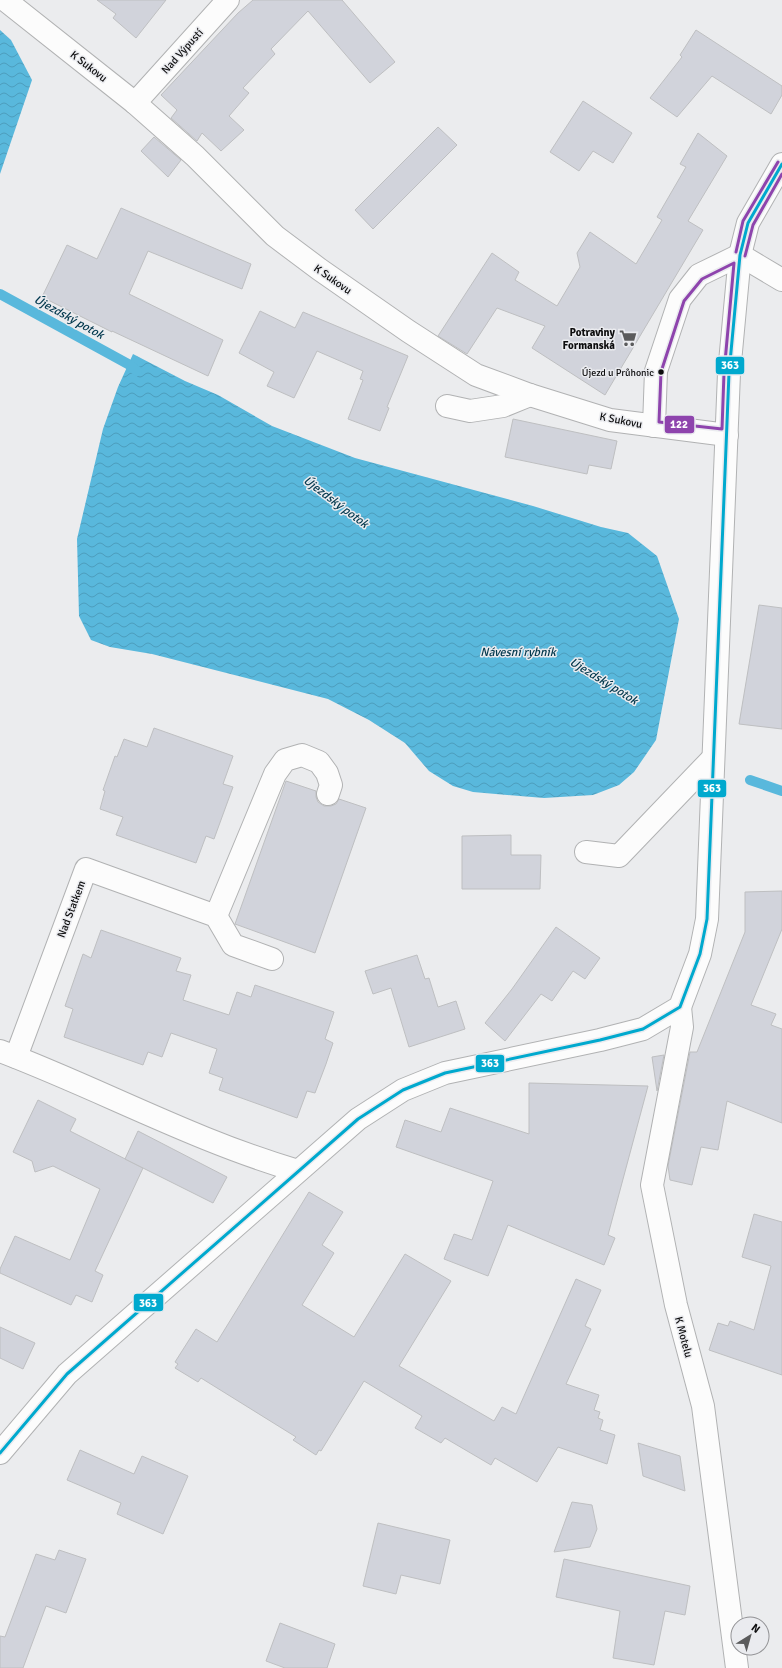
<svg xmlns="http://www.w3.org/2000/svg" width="782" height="1668" font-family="Signika,sans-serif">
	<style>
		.water { fill: url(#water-waves) }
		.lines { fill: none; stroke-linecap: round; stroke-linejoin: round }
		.stream { stroke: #59b8dc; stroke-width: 10 }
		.building { fill: #d1d3db; stroke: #bebfc1 }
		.minor-casing { stroke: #b1b2b3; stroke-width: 24 }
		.minor { stroke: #fcfcfc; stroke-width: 22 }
		.bus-1-casing { stroke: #eaebef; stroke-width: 6 }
		.bus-2-casing { stroke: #eaebef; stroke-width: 6 }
		.bus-1 { stroke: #00a9ce; stroke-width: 3 }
		.bus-2 { stroke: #8e44ad; stroke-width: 3 }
		.bus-dot { fill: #0d0d0e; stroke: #eaebef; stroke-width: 1.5 }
		.labels { text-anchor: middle; stroke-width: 3; stroke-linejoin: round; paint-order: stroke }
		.bus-label { font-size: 10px; fill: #0d0d0e; stroke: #eaebef; text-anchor: end }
		.street-label { font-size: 11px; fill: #0d0d0e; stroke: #eaebef }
		.poi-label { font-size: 11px; font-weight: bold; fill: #0d0d0e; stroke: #eaebef; text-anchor: end }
		.water-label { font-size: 12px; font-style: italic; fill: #00374c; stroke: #eaebef }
		.line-badge { stroke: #eaebef; stroke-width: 1.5 }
		.badge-label { font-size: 11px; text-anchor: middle; font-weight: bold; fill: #fff }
	</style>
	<defs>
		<pattern id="water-waves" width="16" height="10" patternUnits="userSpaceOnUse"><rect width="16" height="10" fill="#59b8dc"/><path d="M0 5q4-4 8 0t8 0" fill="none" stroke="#4c9dbc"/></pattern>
	</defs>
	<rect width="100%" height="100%" fill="#ebecee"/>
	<g class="water">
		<polygon points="0,30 11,40 32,80 0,174"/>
		<polygon points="133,354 185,381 218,395 272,426 355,458 533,506 601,527 628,533 657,556 679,619 656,740 634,772 619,785 593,795 544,798 473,792 453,786 429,771 405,743 369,720 328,699 152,654 110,647 91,640 79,616 77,539 103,429 118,387"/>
	</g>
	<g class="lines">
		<g class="stream">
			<polyline points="0,294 128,364 137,371"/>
			<polyline points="750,780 782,791"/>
		</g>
	</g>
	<g class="building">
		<polygon points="97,0 166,0 136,38 113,18 116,14"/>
		<polygon points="253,0 342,0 395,62 370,83 308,11 271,49 275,54 243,88 249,93 229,116 244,130 221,151 202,133 197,141 171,118 177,110 161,95 238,13"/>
		<polygon points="696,30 782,86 782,95 771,114 712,76 677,117 650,98 682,57 680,55"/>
		<polygon points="583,101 632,133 613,163 593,151 579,171 550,152"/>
		<polygon points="438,127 457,145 373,229 355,210"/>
		<polygon points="698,133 727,156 688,221 703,230 605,395 532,348 545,326 497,308 467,354 438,336 492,253 519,272 515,280 557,306 580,267 577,253 590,232 636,264 662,220 657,217 686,167 680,164"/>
		<polygon points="154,137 181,160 168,177 141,151"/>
		<polygon points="121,208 251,264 242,289 148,251 129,294 223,340 208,376 112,331 112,332 42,297 67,245 97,259"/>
		<polygon points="260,311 295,328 303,312 408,356 387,407 389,408 380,431 348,419 363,380 360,379 363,371 317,351 294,398 267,386 274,372 239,353"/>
		<polygon points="513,419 617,441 611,469 589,465 587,474 505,457"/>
		<polygon points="759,605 782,608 782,729 739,724"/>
		<polygon points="154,728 233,756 223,784 233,787 214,839 206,836 196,863 116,835 123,817 100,809 105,791 103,790 115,756 117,757 124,739 147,747"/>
		<polygon points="286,781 316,791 316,797 318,802 324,806 331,806 336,804 339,799 366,808 315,953 235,924"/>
		<polygon points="511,835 511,855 541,855 540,889 462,889 462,836"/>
		<polygon points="782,891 782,929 751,1005 776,1014 771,1025 782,1029 782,1123 727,1101 718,1150 701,1147 692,1185 670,1180 668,1166 690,1052 697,1052 745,932 745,892"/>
		<polygon points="556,927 600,958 585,979 573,971 552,1001 541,994 505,1041 485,1023 512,989"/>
		<polygon points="101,930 181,958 176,971 191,975 183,1000 229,1015 237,992 251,997 255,985 334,1012 325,1039 333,1043 326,1064 315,1093 307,1091 297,1118 219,1090 223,1078 209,1073 217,1049 171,1033 162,1057 148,1052 143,1065 64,1037 73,1009 65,1006 83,954 91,958"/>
		<polygon points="417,955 425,979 429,978 438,1007 456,1001 465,1029 409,1047 391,988 373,994 365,971"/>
		<polygon points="664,1055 657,1091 652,1057"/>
		<polygon points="529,1083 648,1086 608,1235 615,1238 604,1265 508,1225 488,1276 444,1259 454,1234 472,1240 493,1181 396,1147 405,1120 441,1132 450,1108 529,1134"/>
		<polygon points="38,1100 76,1119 70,1131 143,1168 95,1271 103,1275 92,1302 76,1295 71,1305 0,1273 0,1269 15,1236 70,1260 100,1189 53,1166 35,1172 32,1161 13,1152"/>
		<polygon points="138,1131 227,1177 213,1203 125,1159"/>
		<polygon points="309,1192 343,1212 322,1245 334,1253 302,1305 354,1337 405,1254 451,1281 399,1366 494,1421 502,1407 516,1414 576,1279 601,1290 585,1326 591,1329 566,1384 599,1395 594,1410 600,1412 598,1418 603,1420 600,1430 615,1435 607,1464 558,1447 537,1482 495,1458 491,1465 445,1438 441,1443 415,1428 422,1416 364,1381 321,1451 319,1450 316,1455 293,1440 296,1437 201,1378 198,1382 175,1368 178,1364 175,1362 196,1329 217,1342"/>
		<polygon points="754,1214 782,1222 782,1375 709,1350 718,1323 728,1326 730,1321 754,1330 771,1266 742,1257"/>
		<polygon points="0,1327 35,1343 23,1369 0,1358"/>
		<polygon points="638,1443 680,1456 685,1491 643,1476"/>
		<polygon points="80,1450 134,1474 142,1456 188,1476 163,1534 117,1514 121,1503 67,1480"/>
		<polygon points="572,1502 592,1505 597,1529 590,1547 554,1552"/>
		<polygon points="378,1523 450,1540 440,1584 401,1575 396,1594 363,1586"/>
		<polygon points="59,1550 86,1559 66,1613 46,1606 23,1668 0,1668 0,1636 5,1637 36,1554 55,1560"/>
		<polygon points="564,1559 690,1586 685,1615 665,1611 654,1665 613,1658 620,1611 556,1597"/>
		<polygon points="280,1623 335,1644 327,1668 285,1668 266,1661"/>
	</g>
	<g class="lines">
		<g class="minor-casing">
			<g id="minor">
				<polyline points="5,0 135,103 195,156 275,236 319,269 408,331 476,375 530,395 610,420 727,435"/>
				<polyline points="135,103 228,0"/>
				<polyline points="740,255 782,280"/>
				<polyline points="447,406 470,411 503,406 530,395"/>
				<polyline points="654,426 656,371 680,299 699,275 740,255"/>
				<polyline points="586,852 619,856 713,758"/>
				<polyline points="216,916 275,774 285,760 302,755 319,762 327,773 331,785 328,794"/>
				<polyline points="680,1007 682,1027 652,1185 676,1305 703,1406 737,1668"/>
				<path d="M 0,1051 C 100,1089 195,1141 298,1171"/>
				<polyline points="16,1057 86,869 216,916 233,945 272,959"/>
				<polyline points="0,1453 67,1374 358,1119 403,1090 445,1073 600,1040 643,1029 680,1007 700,954 707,919 729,373 740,255 748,223 782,164"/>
			</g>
		</g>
		<use href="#minor" class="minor"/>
		<g class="bus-1-casing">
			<polyline id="bus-1" points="0,1453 67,1374 358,1119 403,1090 445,1073 600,1040 643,1029 680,1007 700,954 707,919 729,373 740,255 748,223 782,164"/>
		</g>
		<g class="bus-2-casing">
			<g id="bus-2">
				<polyline points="736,252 743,221 778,162"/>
				<polyline points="745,256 753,225 782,174"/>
				<polygon points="734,263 724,373 722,429 659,422 661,372 684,301 702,279"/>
			</g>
		</g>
		<use href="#bus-1" class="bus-1"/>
		<use href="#bus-2" class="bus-2"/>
	</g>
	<defs>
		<g id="supermarket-bare" transform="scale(1.38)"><path d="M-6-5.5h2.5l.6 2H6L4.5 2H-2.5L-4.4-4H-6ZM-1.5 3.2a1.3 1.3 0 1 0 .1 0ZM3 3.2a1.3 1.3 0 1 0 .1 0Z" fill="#5b5b5c" stroke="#eaebef" stroke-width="2.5" paint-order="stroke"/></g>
	</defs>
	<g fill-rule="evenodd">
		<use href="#supermarket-bare" x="628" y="338"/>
	</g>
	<circle class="bus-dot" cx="661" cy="372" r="3.5"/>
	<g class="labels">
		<g class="bus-label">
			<text x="654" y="376">Újezd u Průhonic</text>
		</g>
		<g class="street-label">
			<text transform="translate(182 51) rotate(-48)" y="4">Nad Výpustí</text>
			<text transform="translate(89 66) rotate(38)" y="4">K Sukovu</text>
			<text transform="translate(333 279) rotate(35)" y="4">K Sukovu</text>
			<text transform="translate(621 420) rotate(11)" y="4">K Sukovu</text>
			<text transform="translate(71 909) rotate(-69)" y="4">Nad Statkem</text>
			<text transform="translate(684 1337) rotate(75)" y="4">K Motelu</text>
		</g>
		<g class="poi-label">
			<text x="615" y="336">Potraviny<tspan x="615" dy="13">Formanská</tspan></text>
		</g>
		<g class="water-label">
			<text transform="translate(69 317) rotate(29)" y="4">Újezdský potok</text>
			<text transform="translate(336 502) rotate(37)" y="4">Újezdský potok</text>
			<text x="518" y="656">Návesní rybník</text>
			<text transform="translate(604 681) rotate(32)" y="4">Újezdský potok</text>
		</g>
	</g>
	<g class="line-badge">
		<rect x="715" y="356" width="30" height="19" rx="4" fill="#00a9ce"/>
		<rect x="664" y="415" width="31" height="19" rx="4" fill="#8e44ad"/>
		<rect x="697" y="779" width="30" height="19" rx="4" fill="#00a9ce"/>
		<rect x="475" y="1054" width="30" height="19" rx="4" fill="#00a9ce"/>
		<rect x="133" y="1293" width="31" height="19" rx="4" fill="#00a9ce"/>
	</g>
	<g class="badge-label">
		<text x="730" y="369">363</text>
		<text x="679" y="428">122</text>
		<text x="712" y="792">363</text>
		<text x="490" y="1067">363</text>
		<text x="148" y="1307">363</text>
	</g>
	<g transform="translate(750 1636) rotate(37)"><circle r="19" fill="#eaebef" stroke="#929295"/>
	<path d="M0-3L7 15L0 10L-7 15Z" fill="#5b5b5c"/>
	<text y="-6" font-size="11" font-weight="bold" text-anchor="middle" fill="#0d0d0e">N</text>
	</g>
</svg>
